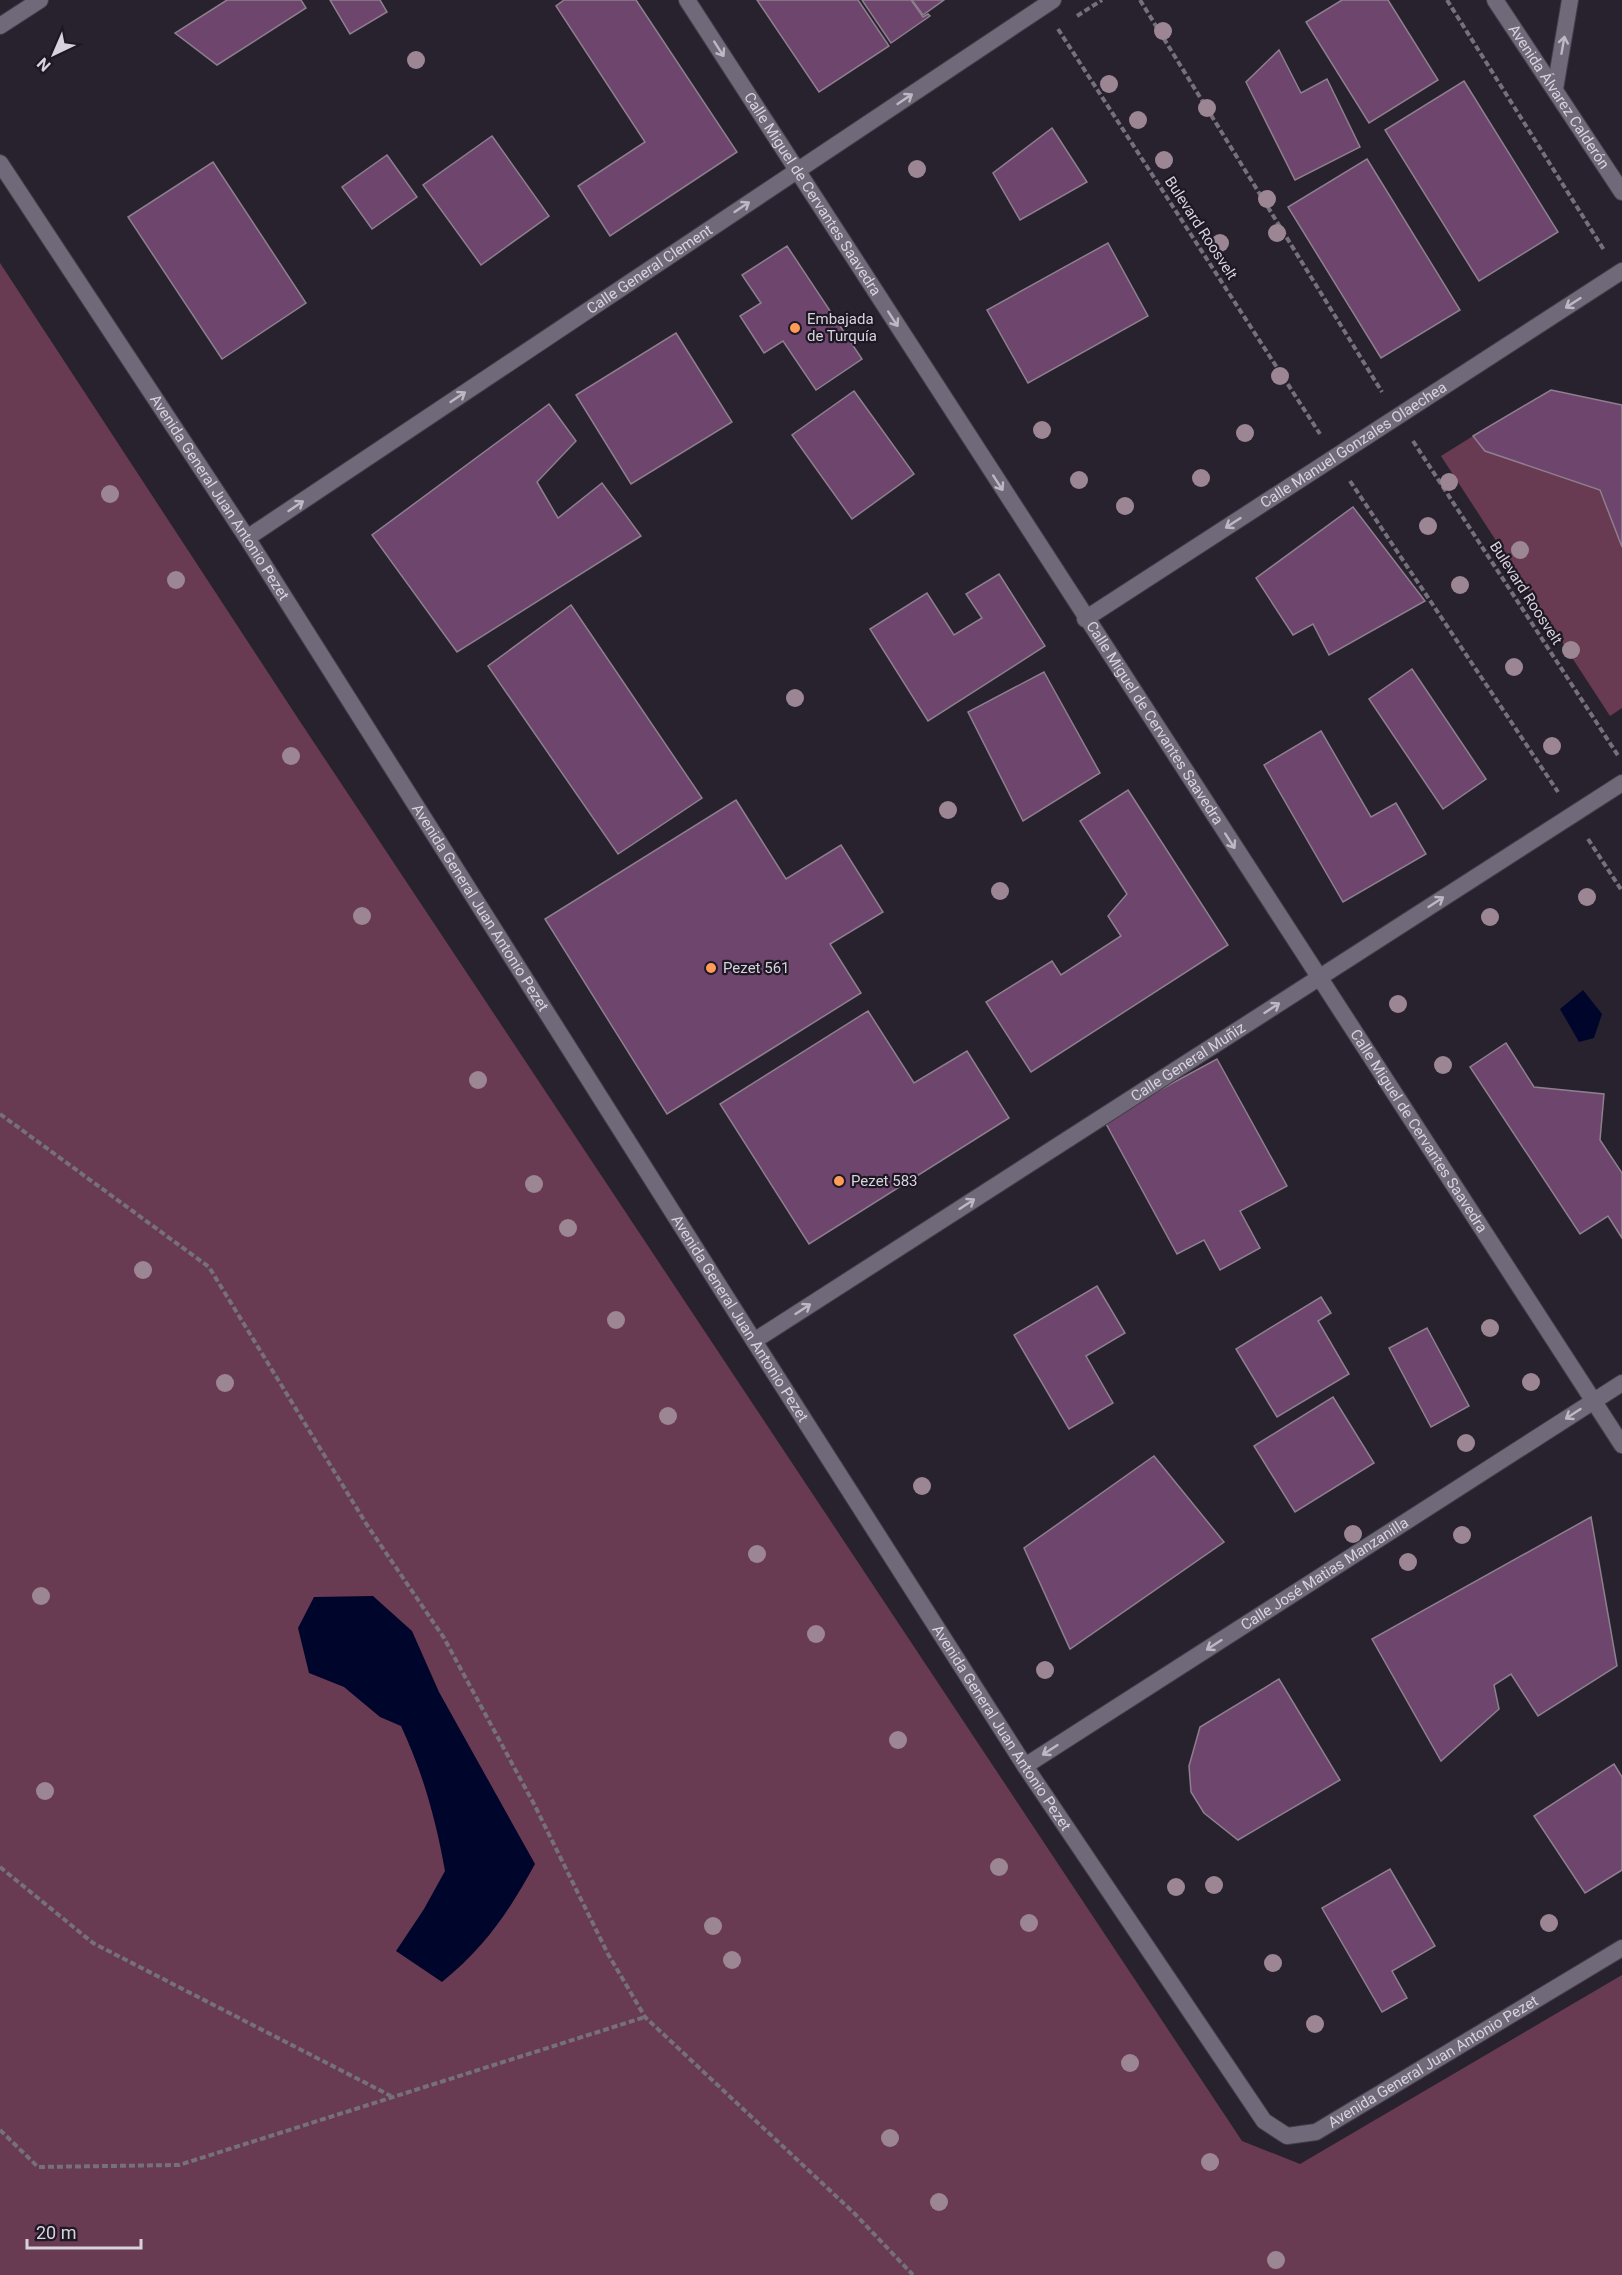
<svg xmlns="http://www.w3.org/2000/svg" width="1622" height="2275" font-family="Roboto,sans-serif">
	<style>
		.green { fill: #693b52 }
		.water { fill: #00052b }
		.building { fill: #6e456d; stroke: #8d7f8d; stroke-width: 1.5 }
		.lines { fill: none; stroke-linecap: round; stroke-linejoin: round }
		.service-casing { stroke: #443f4a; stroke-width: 18 }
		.minor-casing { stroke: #443f4a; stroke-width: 18 }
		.tertiary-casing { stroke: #443f4a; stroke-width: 18 }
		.path { stroke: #75707c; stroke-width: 4; stroke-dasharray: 6 3; stroke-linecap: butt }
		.service { stroke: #706979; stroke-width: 16 }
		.minor { stroke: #706979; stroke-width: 16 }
		.tertiary { stroke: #706979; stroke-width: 16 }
		.tree { fill: #9c8694 }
		.oneway { stroke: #bdb8c4 }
		.poi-dot { fill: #fe9c58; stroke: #1e1825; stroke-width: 2 }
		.labels { text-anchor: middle; stroke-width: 4.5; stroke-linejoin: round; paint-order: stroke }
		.street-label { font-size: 15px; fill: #d7d3dd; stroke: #1e1825 }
		.poi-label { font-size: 15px; fill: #d7d3dd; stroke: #1e1825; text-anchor: start }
	</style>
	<rect width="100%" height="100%" fill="#28222f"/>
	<g class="green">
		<polygon points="0,263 299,720 1242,2141 1300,2164 1622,1975 1622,2275 0,2275"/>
		<polygon points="1473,436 1485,451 1600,490 1622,547 1622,708 1610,716 1441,456"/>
	</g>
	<g class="water">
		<polygon points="1583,990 1602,1014 1594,1038 1579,1042 1560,1009"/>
		<path d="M 373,1596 L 412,1631 L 439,1692 L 535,1864 C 508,1913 486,1946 442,1982 L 396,1951 L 424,1909 L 445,1871 C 436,1820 423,1773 401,1726 L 380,1717 L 344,1687 L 309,1673 L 298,1628 L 314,1597 Z"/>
	</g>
	<g class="building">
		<polygon points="227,0 301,0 306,8 217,65 175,33"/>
		<polygon points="330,0 380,0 387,12 350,34"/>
		<polygon points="564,0 636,0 737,152 610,236 578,186 645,142 556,6"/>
		<polygon points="757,0 858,0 889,46 819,92"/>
		<polygon points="862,0 911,0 923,17 928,14 930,16 891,43"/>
		<polygon points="912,0 944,0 923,15"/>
		<polygon points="1342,0 1388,0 1438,80 1369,123 1306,22"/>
		<polygon points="1279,50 1301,93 1327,79 1360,147 1295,180 1246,82"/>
		<polygon points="1464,81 1558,232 1479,281 1385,130"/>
		<polygon points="1052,128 1087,182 1020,220 993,173"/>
		<polygon points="492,136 549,216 481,265 423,185"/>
		<polygon points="387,155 417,197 372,229 342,187"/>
		<polygon points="1367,159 1460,310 1381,358 1288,207"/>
		<polygon points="213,162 306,303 222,359 128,217"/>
		<polygon points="1108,243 1148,316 1028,383 987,310"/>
		<polygon points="787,246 862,359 816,390 783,341 764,353 740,316 761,303 742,275"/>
		<polygon points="676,333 732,422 631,484 576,395"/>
		<polygon points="1551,390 1622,405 1622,547 1600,490 1485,451 1473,436"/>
		<polygon points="854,391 914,474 852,519 792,435"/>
		<polygon points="549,404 576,441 537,482 558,518 602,483 641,536 457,652 372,535"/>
		<polygon points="1353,507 1425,601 1329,655 1313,624 1293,635 1256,578"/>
		<polygon points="999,574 1045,646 928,721 870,629 927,593 954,635 982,618 966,594"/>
		<polygon points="571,605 702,798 618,854 488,666"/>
		<polygon points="1412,669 1486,779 1443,809 1369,699"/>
		<polygon points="1044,672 1100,773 1023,821 968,712"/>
		<polygon points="1321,731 1371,817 1396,803 1426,854 1343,902 1264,765"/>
		<polygon points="1128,790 1228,945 1031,1072 986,1002 1052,961 1061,975 1121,936 1108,916 1127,894 1080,821"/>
		<polygon points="736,800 786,879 841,845 883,912 830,944 861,993 667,1114 545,919"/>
		<polygon points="868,1011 914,1083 967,1051 1009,1118 809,1244 720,1104"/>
		<polygon points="1506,1043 1534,1087 1604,1094 1600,1140 1622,1173 1622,1238 1608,1216 1580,1234 1470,1067"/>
		<polygon points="1217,1059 1287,1186 1240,1211 1260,1248 1220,1270 1204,1240 1177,1254 1104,1120"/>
		<polygon points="1097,1286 1125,1333 1086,1356 1113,1403 1069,1429 1014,1335"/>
		<polygon points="1321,1297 1331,1313 1318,1321 1349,1374 1277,1417 1236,1349"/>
		<polygon points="1427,1328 1469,1406 1431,1427 1389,1348"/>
		<polygon points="1333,1397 1374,1463 1295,1512 1254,1446"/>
		<polygon points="1154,1456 1224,1542 1070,1649 1024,1548"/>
		<polygon points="1591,1517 1617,1666 1538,1716 1511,1674 1494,1685 1499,1709 1441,1761 1372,1639"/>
		<polygon points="1279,1679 1340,1780 1238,1840 1204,1813 1191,1792 1189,1766 1200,1727"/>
		<polygon points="1614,1764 1622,1777 1622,1870 1585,1893 1534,1816"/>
		<polygon points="1390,1869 1435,1946 1392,1971 1407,1998 1382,2012 1322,1908"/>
	</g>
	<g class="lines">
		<g class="service-casing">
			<polyline id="service" points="1555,89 1570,0"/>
		</g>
		<g class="minor-casing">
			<g id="minor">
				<polyline points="0,26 40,0"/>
				<path id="s1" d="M 0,163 L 247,538 L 754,1341 L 1025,1766 L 1264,2121 L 1287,2136 L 1316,2132 L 1622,1948"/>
				<path id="s2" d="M 247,538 L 1053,0"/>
				<path id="s3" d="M 1085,619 L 1622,271"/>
				<path id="s4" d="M 754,1341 L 1622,783"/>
				<path id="s5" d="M 1025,1766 L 1622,1383"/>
			</g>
		</g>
		<g class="tertiary-casing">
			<g id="tertiary">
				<path id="s6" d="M 687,0 L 1622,1445"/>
				<path id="s7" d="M 1495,0 L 1622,192"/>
			</g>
		</g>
		<g class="path">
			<polyline points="1140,0 1382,392"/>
			<polyline points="1447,0 1604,250"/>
			<polyline points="1077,16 1102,0"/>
			<polyline points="1058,29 1320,434"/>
			<polyline points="1413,441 1619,757"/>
			<polyline points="1350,481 1558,792"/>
			<polyline points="1588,839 1622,891"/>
			<polyline points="0,1114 209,1267 367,1525 444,1638 534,1804 608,1954 645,2017 854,2213 913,2275"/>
			<polyline points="0,1867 93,1943 391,2096"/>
			<polyline points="0,2130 38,2167 179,2165 645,2017"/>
		</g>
		<use href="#service" class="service"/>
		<use href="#minor" class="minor"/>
		<use href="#tertiary" class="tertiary"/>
	</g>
	<g class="tree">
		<circle cx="1163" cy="31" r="9"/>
		<circle cx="416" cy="60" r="9"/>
		<circle cx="1109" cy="84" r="9"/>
		<circle cx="1207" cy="108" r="9"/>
		<circle cx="1138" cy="120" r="9"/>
		<circle cx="1164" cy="160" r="9"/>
		<circle cx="917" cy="169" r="9"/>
		<circle cx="1267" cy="199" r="9"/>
		<circle cx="1277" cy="233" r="9"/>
		<circle cx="1220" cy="243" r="9"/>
		<circle cx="1280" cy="376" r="9"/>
		<circle cx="1042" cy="430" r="9"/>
		<circle cx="1245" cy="433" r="9"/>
		<circle cx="1201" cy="478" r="9"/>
		<circle cx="1079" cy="480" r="9"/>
		<circle cx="1449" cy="482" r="9"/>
		<circle cx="110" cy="494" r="9"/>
		<circle cx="1125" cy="506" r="9"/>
		<circle cx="1428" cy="526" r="9"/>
		<circle cx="1520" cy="550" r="9"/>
		<circle cx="176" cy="580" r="9"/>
		<circle cx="1460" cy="585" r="9"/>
		<circle cx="1571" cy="650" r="9"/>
		<circle cx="1514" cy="667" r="9"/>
		<circle cx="795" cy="698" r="9"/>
		<circle cx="1552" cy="746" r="9"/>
		<circle cx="291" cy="756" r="9"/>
		<circle cx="948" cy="810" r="9"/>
		<circle cx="1000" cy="891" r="9"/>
		<circle cx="1587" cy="897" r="9"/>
		<circle cx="362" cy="916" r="9"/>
		<circle cx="1490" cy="917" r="9"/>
		<circle cx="1398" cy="1004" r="9"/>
		<circle cx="1443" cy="1065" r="9"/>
		<circle cx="478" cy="1080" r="9"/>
		<circle cx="534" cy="1184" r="9"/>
		<circle cx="568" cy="1228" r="9"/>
		<circle cx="143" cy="1270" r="9"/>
		<circle cx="616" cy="1320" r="9"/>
		<circle cx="1490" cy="1328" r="9"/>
		<circle cx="1531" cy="1382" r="9"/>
		<circle cx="225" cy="1383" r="9"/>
		<circle cx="668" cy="1416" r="9"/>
		<circle cx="1466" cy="1443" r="9"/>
		<circle cx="922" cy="1486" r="9"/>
		<circle cx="1353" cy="1534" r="9"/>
		<circle cx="1462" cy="1535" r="9"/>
		<circle cx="757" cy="1554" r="9"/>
		<circle cx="1408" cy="1562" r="9"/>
		<circle cx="41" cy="1596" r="9"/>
		<circle cx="816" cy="1634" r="9"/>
		<circle cx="1045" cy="1670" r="9"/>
		<circle cx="898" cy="1740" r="9"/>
		<circle cx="45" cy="1791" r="9"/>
		<circle cx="999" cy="1867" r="9"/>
		<circle cx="1214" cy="1885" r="9"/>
		<circle cx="1176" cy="1887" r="9"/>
		<circle cx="1029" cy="1923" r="9"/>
		<circle cx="1549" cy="1923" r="9"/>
		<circle cx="713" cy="1926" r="9"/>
		<circle cx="732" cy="1960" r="9"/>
		<circle cx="1273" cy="1963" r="9"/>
		<circle cx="1315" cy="2024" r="9"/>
		<circle cx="1130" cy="2063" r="9"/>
		<circle cx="890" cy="2138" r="9"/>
		<circle cx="1210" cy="2162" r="9"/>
		<circle cx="939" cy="2202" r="9"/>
		<circle cx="1276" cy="2260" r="9"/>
	</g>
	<defs><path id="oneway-shaft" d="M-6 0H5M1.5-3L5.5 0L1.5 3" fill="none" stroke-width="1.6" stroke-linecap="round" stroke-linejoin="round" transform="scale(1.5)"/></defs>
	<g class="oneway">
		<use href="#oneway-shaft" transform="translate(1563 45) rotate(-80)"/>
		<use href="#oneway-shaft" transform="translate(719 49) rotate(57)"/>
		<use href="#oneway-shaft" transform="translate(905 99) rotate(-34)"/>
		<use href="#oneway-shaft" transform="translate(742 207) rotate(-34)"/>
		<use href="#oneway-shaft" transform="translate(1573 303) rotate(147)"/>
		<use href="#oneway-shaft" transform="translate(893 319) rotate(57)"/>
		<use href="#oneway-shaft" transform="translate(458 397) rotate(-34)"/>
		<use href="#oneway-shaft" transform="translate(998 483) rotate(57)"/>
		<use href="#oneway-shaft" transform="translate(296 506) rotate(-34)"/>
		<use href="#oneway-shaft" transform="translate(1233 523) rotate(147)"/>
		<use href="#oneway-shaft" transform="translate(1230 841) rotate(57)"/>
		<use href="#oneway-shaft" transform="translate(1436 902) rotate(-33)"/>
		<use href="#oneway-shaft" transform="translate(1272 1008) rotate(-33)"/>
		<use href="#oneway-shaft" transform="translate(967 1204) rotate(-33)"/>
		<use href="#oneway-shaft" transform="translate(803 1309) rotate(-33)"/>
		<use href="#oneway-shaft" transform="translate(1573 1414) rotate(147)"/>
		<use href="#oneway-shaft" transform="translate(1214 1645) rotate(147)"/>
		<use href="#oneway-shaft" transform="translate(1050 1750) rotate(147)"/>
	</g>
	<g class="poi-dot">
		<circle cx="795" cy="328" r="6"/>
		<circle cx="711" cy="968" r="6"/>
		<circle cx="839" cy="1181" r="6"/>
	</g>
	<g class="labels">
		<g class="street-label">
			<text dy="5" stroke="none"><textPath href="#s7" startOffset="116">Avenida Álvarez Calderón</textPath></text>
			<text dy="5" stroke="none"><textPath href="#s6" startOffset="231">Calle Miguel de Cervantes Saavedra</textPath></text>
			<text transform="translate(1201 228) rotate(57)" y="5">Bulevard Roosvelt</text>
			<text dy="5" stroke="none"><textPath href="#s2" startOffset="484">Calle General Clement</textPath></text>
			<text dy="5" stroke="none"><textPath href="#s3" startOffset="320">Calle Manuel Gonzales Olaechea</textPath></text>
			<text dy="5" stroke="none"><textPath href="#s1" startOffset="400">Avenida General Juan Antonio Pezet</textPath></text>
			<text transform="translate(1526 593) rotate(57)" y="5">Bulevard Roosvelt</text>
			<text dy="5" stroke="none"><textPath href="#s6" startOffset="861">Calle Miguel de Cervantes Saavedra</textPath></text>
			<text dy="5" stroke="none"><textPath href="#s1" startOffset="886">Avenida General Juan Antonio Pezet</textPath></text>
			<text dy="5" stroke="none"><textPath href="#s4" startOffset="516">Calle General Muñiz</textPath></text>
			<text dy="5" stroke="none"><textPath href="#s6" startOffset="1347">Calle Miguel de Cervantes Saavedra</textPath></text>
			<text dy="5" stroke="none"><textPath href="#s1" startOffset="1372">Avenida General Juan Antonio Pezet</textPath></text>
			<text dy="5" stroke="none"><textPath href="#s5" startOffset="356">Calle José Matias Manzanilla</textPath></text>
			<text dy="5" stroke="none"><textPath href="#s1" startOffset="1858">Avenida General Juan Antonio Pezet</textPath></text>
			<text dy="5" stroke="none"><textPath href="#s1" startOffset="2524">Avenida General Juan Antonio Pezet</textPath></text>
		</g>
		<g class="poi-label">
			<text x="807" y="324">Embajada<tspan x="807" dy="17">de Turquía</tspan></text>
			<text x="723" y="973">Pezet 561</text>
			<text x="851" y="1186">Pezet 583</text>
		</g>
	</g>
	<g transform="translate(54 54) rotate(224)" stroke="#1e1825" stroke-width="4.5" paint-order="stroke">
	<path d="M0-4.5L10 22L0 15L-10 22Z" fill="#d7d3dd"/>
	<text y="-9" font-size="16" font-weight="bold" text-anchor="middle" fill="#d7d3dd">N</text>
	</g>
	<path d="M27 2239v9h114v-9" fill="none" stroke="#d7d3dd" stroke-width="3"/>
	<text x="36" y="2239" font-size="18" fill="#d7d3dd" stroke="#1e1825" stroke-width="4.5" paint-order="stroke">20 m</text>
</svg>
